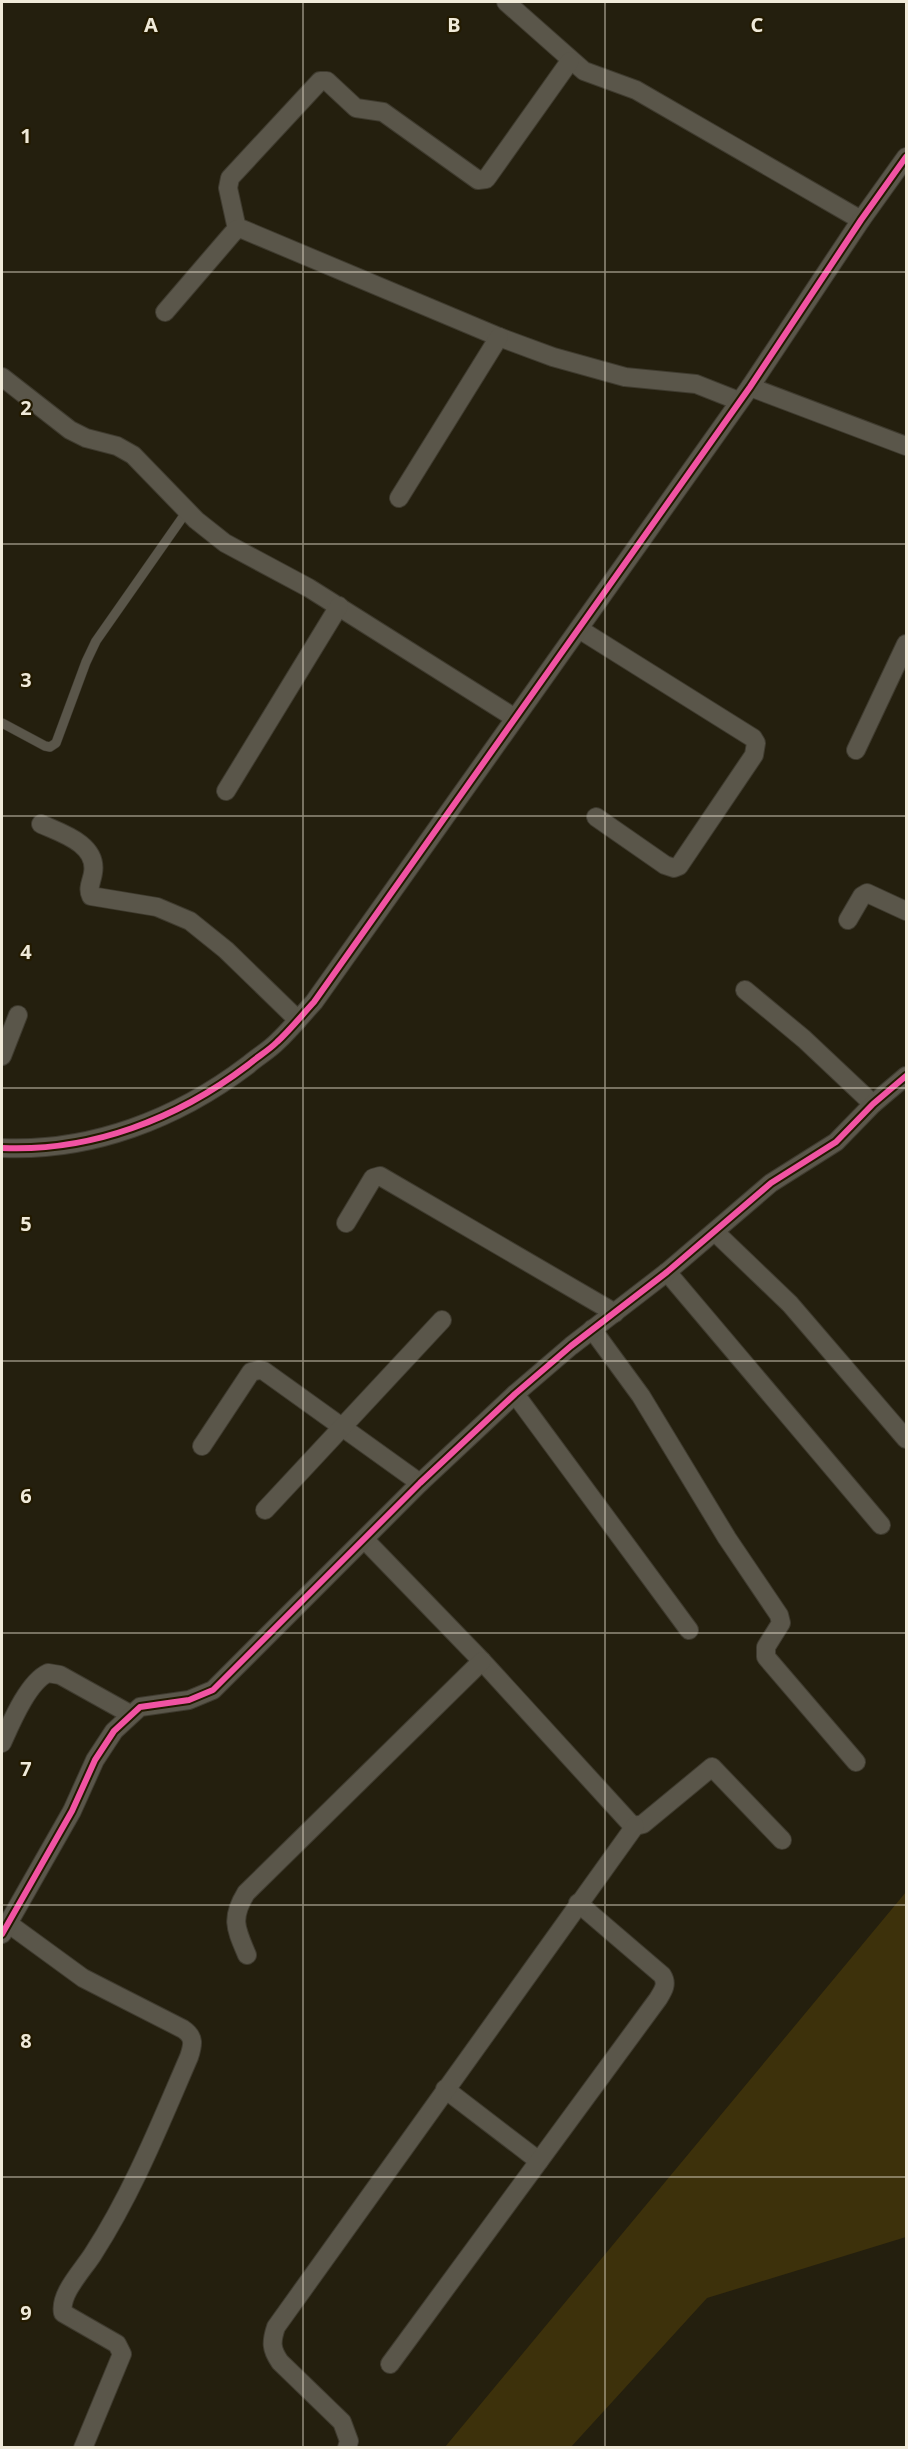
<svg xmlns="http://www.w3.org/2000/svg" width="908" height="2449" font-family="'Noto Sans',sans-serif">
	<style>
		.green { fill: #3d310b }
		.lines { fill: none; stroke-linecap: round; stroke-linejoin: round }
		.service-casing { stroke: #3f3b2f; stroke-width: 10 }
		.minor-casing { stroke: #3f3b2f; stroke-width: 20 }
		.service { stroke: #5a564a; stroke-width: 9 }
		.minor { stroke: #5a564a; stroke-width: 18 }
		.cycleway-casing { stroke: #231a00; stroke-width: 10 }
		.cycleway { stroke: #f153a3; stroke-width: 6 }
		.grid { fill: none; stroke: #f0ead9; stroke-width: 1.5; stroke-opacity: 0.55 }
		.grid-label { font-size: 20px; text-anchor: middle; font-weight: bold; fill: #f0ead9; stroke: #231a00; stroke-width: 4.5; stroke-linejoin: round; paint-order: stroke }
	</style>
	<rect width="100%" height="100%" fill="#241f0e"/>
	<polygon class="green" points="906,1892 906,2237 707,2298 571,2447 445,2447"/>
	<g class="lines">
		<g class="service-casing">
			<polyline id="service" points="2,723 45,746 50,747 56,743 86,662 96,641 187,511"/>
		</g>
		<g class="minor-casing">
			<g id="minor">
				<polyline points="506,2 584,71 636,90 861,220"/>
				<polyline points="237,229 228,188 230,178 320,81 327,81 356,108 383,112 478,180 486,179 489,175 570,61"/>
				<polyline points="165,312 232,234 237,229 242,229 499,337 553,357 625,377 696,384 739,401"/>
				<polyline points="2,377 70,430 86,438 117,446 133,455 196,520 225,543 309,588 515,718"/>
				<polyline points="750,387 906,446"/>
				<polyline points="399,498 499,337"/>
				<polyline points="579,629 753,738 756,743 754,755 679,866 674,868 665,865 596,817"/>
				<polyline points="856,750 906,644"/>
				<polyline points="226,791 339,606"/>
				<path d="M 41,824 C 61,833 98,844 93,873 C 92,881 87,888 91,896 L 157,907 L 190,921 L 226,950 L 298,1020"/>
				<polyline points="848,920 862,896 867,893 906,911"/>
				<polyline points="745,990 804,1039 873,1104"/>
				<polyline points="2,1056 18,1015"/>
				<path d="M 2,1148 C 91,1152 177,1119 248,1065 C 257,1057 268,1051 277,1042 C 290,1030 302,1015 314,1002 L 750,387 L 861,220 L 906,157"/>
				<polyline points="346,1223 373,1178 380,1176 615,1313"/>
				<polyline points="715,1232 790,1304 906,1439"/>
				<polyline points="667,1272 881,1525"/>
				<polyline points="592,1329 641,1396 727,1538 779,1615 781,1623 766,1647 766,1657 856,1762"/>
				<polyline points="515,1394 689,1630"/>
				<polyline points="202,1446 251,1372 259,1370 264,1371 420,1483"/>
				<polyline points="265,1510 442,1320"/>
				<polyline points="365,1540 482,1661 630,1823 635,1826 643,1824 712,1767 782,1840"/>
				<path d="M 2,1743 C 11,1723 28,1682 48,1673 L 60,1675 L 130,1714"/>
				<path d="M 9,1924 L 83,1978 L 183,2029 C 195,2037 193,2045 189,2057 C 160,2124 133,2192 93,2254 C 83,2270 59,2294 63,2313 L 117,2344 L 122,2354 L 83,2448"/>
				<polyline points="2,1934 72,1811 95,1760 114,1731 140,1707 189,1700 213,1690 420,1483 515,1394 571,1346 667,1272 771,1183 836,1142 873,1104 906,1076"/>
				<path d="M 247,1955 C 236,1929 230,1919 246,1893 L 482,1661"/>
				<polyline points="445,2089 539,2161"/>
				<path d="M 390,2364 L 658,1999 C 663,1991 668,1984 662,1975 L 578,1903"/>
				<path d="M 347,2448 L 349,2441 L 342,2422 L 280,2362 C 271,2349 271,2342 276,2327 L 635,1826"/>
			</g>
		</g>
		<use href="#service" class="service"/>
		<use href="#minor" class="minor"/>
		<g class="cycleway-casing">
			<g id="cycleway">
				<path d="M 2,1148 C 91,1152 177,1119 248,1065 C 257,1057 268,1051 277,1042 C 290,1030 302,1015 314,1002 L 750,387 L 861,220 L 906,157"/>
				<polyline points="2,1934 72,1811 95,1760 114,1731 140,1707 189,1700 213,1690 420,1483 515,1394 571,1346 667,1272 771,1183 836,1142 873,1104 906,1076"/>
			</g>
		</g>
		<use href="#cycleway" class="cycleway"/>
	</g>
	<path class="grid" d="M 303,2 L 303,2448M 605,2 L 605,2448M 2,272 L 906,272M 2,544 L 906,544M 2,816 L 906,816M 2,1088 L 906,1088M 2,1361 L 906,1361M 2,1633 L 906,1633M 2,1905 L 906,1905M 2,2177 L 906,2177"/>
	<g class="grid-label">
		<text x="151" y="32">A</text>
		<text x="454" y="32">B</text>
		<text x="757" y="32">C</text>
		<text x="26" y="143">1</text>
		<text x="26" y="415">2</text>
		<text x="26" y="687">3</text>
		<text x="26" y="959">4</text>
		<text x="26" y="1231">5</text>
		<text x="26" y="1503">6</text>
		<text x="26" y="1776">7</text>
		<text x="26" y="2048">8</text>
		<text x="26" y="2320">9</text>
	</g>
	<rect width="908" height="2449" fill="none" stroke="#f0ead9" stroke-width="6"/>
</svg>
